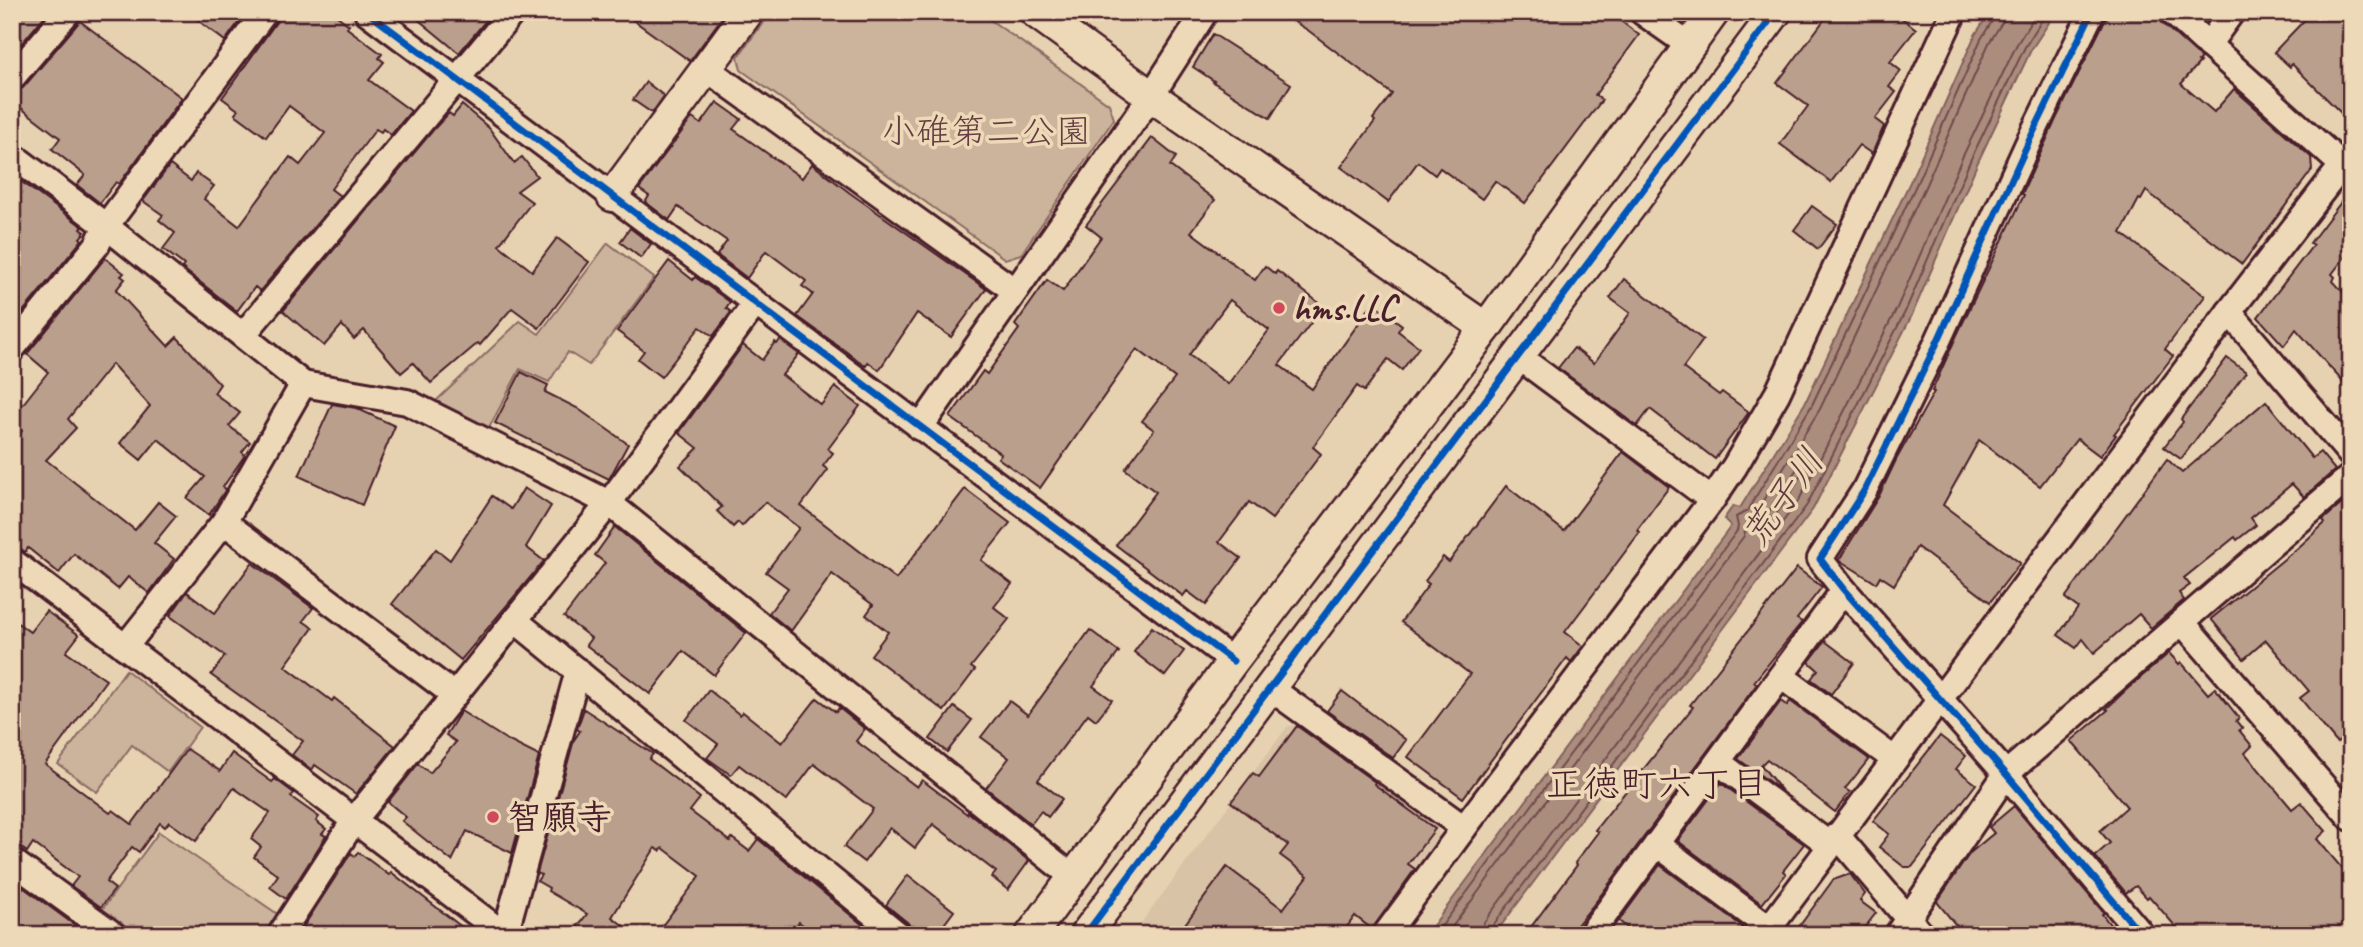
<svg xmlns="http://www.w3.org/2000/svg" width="2363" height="947" font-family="Caveat,'Klee One',sans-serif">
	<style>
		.built { fill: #d9c3a6 }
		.green { fill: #ccb49c; stroke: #8b6a64; stroke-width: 2 }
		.water { fill: #ab8d7e; stroke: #84615d; stroke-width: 2 }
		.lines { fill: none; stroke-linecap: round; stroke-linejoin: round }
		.shore { stroke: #714b4c; stroke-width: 2 }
		.building { fill: #baa08c; stroke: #4a1f2b; stroke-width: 2; fill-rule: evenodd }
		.minor-casing { stroke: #4a1f2b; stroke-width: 30 }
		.tertiary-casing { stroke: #4a1f2b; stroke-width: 35 }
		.minor { stroke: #edd9b7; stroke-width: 24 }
		.tertiary { stroke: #edd9b7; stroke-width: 30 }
		.cycleway-casing { stroke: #edd9b7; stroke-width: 11 }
		.cycleway { stroke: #0057b8; stroke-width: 7 }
		.poi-dot { fill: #d1495b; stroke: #edd9b7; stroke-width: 2.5 }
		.labels { text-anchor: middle; stroke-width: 7; stroke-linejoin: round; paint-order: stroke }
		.park-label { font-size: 35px; fill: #643d42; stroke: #edd9b7 }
		.poi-label { font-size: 35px; font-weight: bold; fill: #4a1f2b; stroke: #edd9b7; text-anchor: start }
		.water-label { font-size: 37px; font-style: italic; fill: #623a40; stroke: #edd9b7 }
		.neighbourhood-label { font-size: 37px; fill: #4a1f2b; stroke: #edd9b7 }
	</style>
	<rect width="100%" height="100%" fill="#e6d2b1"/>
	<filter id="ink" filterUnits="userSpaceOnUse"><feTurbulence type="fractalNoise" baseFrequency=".0143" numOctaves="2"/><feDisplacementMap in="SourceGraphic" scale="14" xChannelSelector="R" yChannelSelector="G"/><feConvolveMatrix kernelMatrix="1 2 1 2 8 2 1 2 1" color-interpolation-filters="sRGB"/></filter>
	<g filter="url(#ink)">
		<polygon class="built" points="1299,723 1438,827 1440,846 1374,935 1132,935 1287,727"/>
		<g class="green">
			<polygon points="771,12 979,12 1109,104 1114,119 1021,254 1005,259 741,70 738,57"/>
			<polygon points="608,243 654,278 589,365 568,352 549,382 520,369 489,428 435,402 520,321 539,334"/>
			<polygon points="126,670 200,727 168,772 132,745 97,792 58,764"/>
			<polygon points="159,832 279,915 266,935 133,935 101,911"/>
		</g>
		<polygon class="water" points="1990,12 2056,12 2031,50 1977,164 1912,315 1813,509 1494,935 1426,935 1731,526 1724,519 1733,506 1740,508 1805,403 1910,182 1975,35"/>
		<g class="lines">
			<g class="shore">
				<polygon points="1800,464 1804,469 1790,495 1773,518 1769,518 1768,513"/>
				<polyline points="1435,935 1737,531 1738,526 1736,517 1747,511 1812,405 1916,185 1981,39 1994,18 1995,12"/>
				<polyline points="1446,935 1744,536 1747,523 1754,515 1820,409 1924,189 1989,43 2003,21 2004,12"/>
				<polyline points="1480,935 1484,922 1799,500 1897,308 1962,158 2017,44 2037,12"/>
				<polyline points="1489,935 1491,928 1807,505 1905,312 1970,161 2025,47 2047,12"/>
			</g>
		</g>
		<g class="building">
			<polygon points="12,12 48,12 12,55"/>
			<polygon points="187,12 246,12 225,41"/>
			<polygon points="280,12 332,12 349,25 347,28 382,54 379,58 384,62 369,80 411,111 391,135 383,129 381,132 376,129 331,189 340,196 260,291 255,287 237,311 182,268 184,265 163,249 175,233 159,220 163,215 143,201 170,165 191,181 196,173 214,186 204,199 239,226 290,157 300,165 325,133 289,106 266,137 235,114 238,110 222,98 277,21"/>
			<polygon points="409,12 493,12 459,53"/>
			<polygon points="622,12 726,12 690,61"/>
			<polygon points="1279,12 1609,12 1639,35 1595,95 1602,100 1525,203 1495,181 1482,199 1440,168 1435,175 1418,162 1388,202 1341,167 1375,121 1373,119 1392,94 1309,31"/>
			<polygon points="1830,12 1894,12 1916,29 1890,62 1901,71 1889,87 1896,92 1875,119 1884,126 1872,154 1859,145 1831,182 1780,144 1808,106 1777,83"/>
			<polygon points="2109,12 2158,12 2162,23 2201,58 2198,61 2200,62 2181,84 2214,112 2234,89 2311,157 2312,170 2242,264 2146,191 2141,200 2139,199 2121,233 2205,296 2165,349 2173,356 2114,434 2116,435 2100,456 2077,439 2040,486 1979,440 1943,505 2020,563 1990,602 1917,547 1894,585 1880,576 1876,583 1839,560 1879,496 1896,460 1934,392 1932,391 1956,337 2024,195 2022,194 2056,119"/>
			<polygon points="2312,12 2351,12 2351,123 2292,64 2290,67 2274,52"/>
			<polygon points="80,21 182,98 119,184 116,182 100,203 77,185 85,175 52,149 60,138 12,101 12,92 23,88"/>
			<polygon points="1213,34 1291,84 1270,118 1213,82 1214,81 1193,67"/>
			<polygon points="646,82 664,96 652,113 633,100"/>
			<polygon points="717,102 741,119 733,129 802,178 812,164 850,193 986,289 951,337 917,313 879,370 868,362 866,366 797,316 813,294 802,286 806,281 766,251 747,278 717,255 727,241 678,207 669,220 648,204 646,201 649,196 639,189 692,118 701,124"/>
			<polygon points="462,105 489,128 514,163 522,157 537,176 517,191 532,202 499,245 532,271 557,238 589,262 539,328 512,308 480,345 478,343 431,383 413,363 401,373 364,330 354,339 342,325 324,346 283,311 434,129 449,113 453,116"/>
			<path d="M 1152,138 L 1176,157 L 1170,166 L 1215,200 L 1191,232 L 1255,280 L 1265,266 L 1275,274 L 1277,271 L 1318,302 L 1314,306 L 1320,311 L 1279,365 L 1312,389 L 1373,303 L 1402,325 L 1398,331 L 1419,347 L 1402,370 L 1388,359 L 1364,391 L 1357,386 L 1313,447 L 1321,454 L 1272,519 L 1249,502 L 1219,542 L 1241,558 L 1206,605 L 1187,591 L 1183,596 L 1116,545 L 1156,492 L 1125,469 L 1154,430 L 1142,421 L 1175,378 L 1137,349 L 1040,488 L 998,458 L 1001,454 L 950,417 L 983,371 L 987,374 L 1019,329 L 1015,325 L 1047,280 L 1063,291 L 1101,237 L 1086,225 ZM 1230,300 L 1269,330 L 1228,384 L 1189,355 Z"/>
			<polygon points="12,175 83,227 81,229 85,232 80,238 82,240 12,325 12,251 21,239 12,232"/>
			<polygon points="2351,189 2351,249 2332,274 2335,277 2333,281 2351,301 2351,391 2296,329 2284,346 2258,317 2313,245 2310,243"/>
			<polygon points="1812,206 1837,224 1818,249 1794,230"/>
			<polygon points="630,228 651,244 641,258 620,242"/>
			<polygon points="105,258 124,273 121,276 125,279 116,290 168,346 177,337 220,384 214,393 240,413 229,426 250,442 242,452 245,455 223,487 226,489 209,515 187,498 205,477 158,439 141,460 120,443 150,406 112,364 68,419 76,428 46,460 135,530 158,502 176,516 154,543 174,559 149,593 128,577 118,589 74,554 59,573 28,548 25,552 12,542 12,443 22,431 12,423 12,418 48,372 27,354"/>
			<polygon points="669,261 693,280 695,277 730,302 726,308 731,312 713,336 700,327 661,377 638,359 644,351 617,331"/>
			<polygon points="1624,279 1703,340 1683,368 1719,395 1722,392 1749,412 1715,459 1650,409 1637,426 1558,368 1574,348 1594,363 1630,313 1610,298"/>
			<polygon points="780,340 799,354 782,375 821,405 835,387 860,406 828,449 833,453 823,466 828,470 801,506 896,579 965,489 1010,523 981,560 1012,584 994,607 1009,619 971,667 975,670 944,711 871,655 888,632 866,615 873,605 832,574 791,631 769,613 788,588 766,572 799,528 765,502 742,526 738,522 733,527 717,511 722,507 680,466 698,448 679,433 743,345 762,360 775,342 777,344"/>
			<polygon points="2227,358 2246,372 2181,459 2164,447 2183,422 2181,419"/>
			<polygon points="521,372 548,385 545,392 577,408 628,444 609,479 495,423"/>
			<polygon points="2266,401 2312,458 2320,452 2335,470 2304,497 2292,484 2251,518 2256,525 2237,540 2235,537 2184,578 2190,585 2179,593 2184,600 2151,628 2139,614 2094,653 2083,639 2076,648 2058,635 2078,608 2065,598 2167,459 2182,473"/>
			<polygon points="332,404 356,408 395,426 362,505 299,476"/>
			<polygon points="1623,452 1669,487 1637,530 1640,532 1565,632 1583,646 1571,662 1567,658 1463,798 1408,757 1470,674 1401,622 1429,584 1425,581 1443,557 1449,562 1506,486 1564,531"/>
			<polygon points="524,488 551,506 526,547 544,561 461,660 392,604 436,549 450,560 492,496 511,509"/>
			<polygon points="2351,496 2351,732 2337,743 2300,698 2309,691 2266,640 2244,659 2211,619 2300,546 2325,523 2323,520"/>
			<polygon points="615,527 746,633 714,675 683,651 650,694 586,645 591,638 564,617 605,563 595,555"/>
			<polygon points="252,563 313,608 303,621 313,628 285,666 332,701 334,698 395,746 356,794 315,765 312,770 292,755 303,741 211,675 225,656 170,616 187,592 215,613"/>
			<polygon points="1797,568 1822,587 1797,619 1802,622 1754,682 1757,684 1595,903 1569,935 1525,935 1577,865 1575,863 1598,832 1595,830 1693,707 1690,705"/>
			<polygon points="46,611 79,635 66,652 106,680 45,764 110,813 113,810 132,824 187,749 220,771 232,753 272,782 275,779 294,793 291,797 319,817 316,821 326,829 322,834 326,836 286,899 270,887 278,875 254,857 261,847 251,839 270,813 234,788 196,841 169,822 165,827 160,823 139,852 132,847 106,882 115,889 101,907 71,886 78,877 33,843 27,852 12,841 12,619 30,632"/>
			<polygon points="1152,627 1184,651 1165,676 1134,652"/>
			<polygon points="1090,630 1119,652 1093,686 1112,700 1096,720 1088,714 1038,780 1062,799 1048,817 1041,811 1031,824 986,788 1009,758 981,737 1009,701 1028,715"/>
			<polygon points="1825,641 1854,663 1831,694 1811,679 1818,670 1809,662"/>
			<polygon points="2169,653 2179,664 2181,662 2208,694 2215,688 2239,718 2236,721 2242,728 2239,730 2252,746 2245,753 2292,809 2301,802 2326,831 2317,839 2351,879 2351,935 2183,935 2149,896 2147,898 2136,886 2126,893 2095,856 2110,843 2100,831 2127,807 2071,741 2108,710 2106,709 2125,691"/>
			<polygon points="709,690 740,715 743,712 782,743 817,698 836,712 839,708 865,729 856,741 917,787 922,780 967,814 968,812 1029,861 1008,890 992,877 996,872 933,824 915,848 890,828 864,862 844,847 873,809 814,764 786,801 739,765 731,775 707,758 718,744 686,720"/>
			<polygon points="1342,691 1406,740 1393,758 1327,711"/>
			<polygon points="1781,701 1787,706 1790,701 1869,759 1845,789 1850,792 1835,812 1767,759 1761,765 1782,791 1738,759"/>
			<polygon points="954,707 972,720 947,752 930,739"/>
			<polygon points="584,709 653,754 649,759 700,798 690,811 730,841 732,838 749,851 758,839 875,935 815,935 799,922 790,935 655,935 700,876 663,848 660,851 655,848 612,917 636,935 571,935 587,914 548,891 549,888 537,881 541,875 537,873 574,740 580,731 577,729"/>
			<polygon points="461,711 507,740 539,756 512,853 467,831 452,861 402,821 406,817 388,802 418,764 430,773 456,742 446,735"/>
			<polygon points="1297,726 1375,782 1374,784 1435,829 1408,864 1415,869 1372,929 1355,916 1341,935 1177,935 1227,867 1283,909 1308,876 1280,855 1288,845 1231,802 1253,773 1259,777"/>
			<polygon points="1940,736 1966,756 1956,769 1976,784 1912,867 1904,867 1879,847 1889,834 1873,821"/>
			<polygon points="1721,783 1804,844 1783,871 1786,874 1762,904 1678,841"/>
			<polygon points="2014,806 2104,913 2102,914 2118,935 1964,935 1937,902 1970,853 1994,833 1989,827"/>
			<polygon points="358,852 389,875 391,872 472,935 298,935 351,853 355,856"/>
			<polygon points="1660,865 1743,927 1738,935 1636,935 1619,921"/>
			<polygon points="1850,874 1865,894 1860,901 1876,913 1859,935 1793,935 1833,880"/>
			<polygon points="908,875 954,911 936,935 914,935 908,923 886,905"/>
			<polygon points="20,885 84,932 82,935 12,935 12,895"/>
		</g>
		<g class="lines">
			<g class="minor-casing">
				<g id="minor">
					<polyline points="367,12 1233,661"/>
					<polyline points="1642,12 1690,46"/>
					<polyline points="2092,12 2030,139 1935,347 1864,491 1820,559 1844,590 2006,774 2142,935"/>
					<polyline points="2172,12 2351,173"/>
					<polyline points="2208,45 2232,12"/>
					<polyline points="707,69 1015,291"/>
					<polyline points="12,78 68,12"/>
					<polyline points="12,155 106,226 303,384 224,522 125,647"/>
					<polyline points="2229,312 2351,455"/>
					<polyline points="243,335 513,12"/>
					<polyline points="12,349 97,245 106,226 265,12"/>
					<polyline points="303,384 407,402 609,503 1074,878"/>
					<polyline points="920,428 1151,96 1205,12"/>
					<polyline points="1712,500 1735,466 1777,394 1954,12"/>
					<polyline points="224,522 453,694"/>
					<polyline points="12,561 505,935"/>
					<polyline points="516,621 899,935"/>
					<polyline points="2182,622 2351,818"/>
					<polyline points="1781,676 1894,759"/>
					<polyline points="1270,688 1464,828 1385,935"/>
					<polyline points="1718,762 1830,845"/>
					<polyline points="1464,828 1712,500 1519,357"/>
					<polyline points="1837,835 1922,935"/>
					<polyline points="1657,844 1769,928"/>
					<polyline points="12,861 114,935"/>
					<polyline points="505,934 578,671"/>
					<polyline points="280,935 355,819 609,503 755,304"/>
					<polyline points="1590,935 1844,590"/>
					<polyline points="1764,935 2229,312 2351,154"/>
					<polyline points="1897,935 2006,774 2351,476"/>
				</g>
			</g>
			<g class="tertiary-casing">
				<g id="tertiary">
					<polyline points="1035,12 1151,96 1486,328"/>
					<polyline points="612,196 748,12"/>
					<polyline points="1031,935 1233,661 1480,336 1714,12"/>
					<polyline points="1085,935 1776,12"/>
				</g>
			</g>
			<use href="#minor" class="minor"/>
			<use href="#tertiary" class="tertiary"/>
			<g class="cycleway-casing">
				<g id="cycleway">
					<polyline points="367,12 1233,661"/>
					<polyline points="2092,12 2030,139 1935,347 1864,491 1820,559 1844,590 2006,774 2142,935"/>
					<polyline points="1085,935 1776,12"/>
				</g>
			</g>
			<use href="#cycleway" class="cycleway"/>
		</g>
	</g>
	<g class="poi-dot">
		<circle cx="1279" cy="308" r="7"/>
		<circle cx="493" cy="817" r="7"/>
	</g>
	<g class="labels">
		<g class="park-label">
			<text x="986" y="143">小碓第二公園</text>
		</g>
		<g class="poi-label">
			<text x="1293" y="320">hms.LLC</text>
			<text x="507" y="829">智願寺</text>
		</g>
		<g class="water-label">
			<text transform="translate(1782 497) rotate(-54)" y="13">荒子川</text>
		</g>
		<g class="neighbourhood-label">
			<text x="1657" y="796">正徳町六丁目</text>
		</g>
	</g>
	<rect width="2363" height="947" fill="none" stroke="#edd9b7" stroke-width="42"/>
	<rect x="21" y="21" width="2321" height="905" fill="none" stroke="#4a1f2b" stroke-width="2.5" filter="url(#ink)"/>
</svg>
